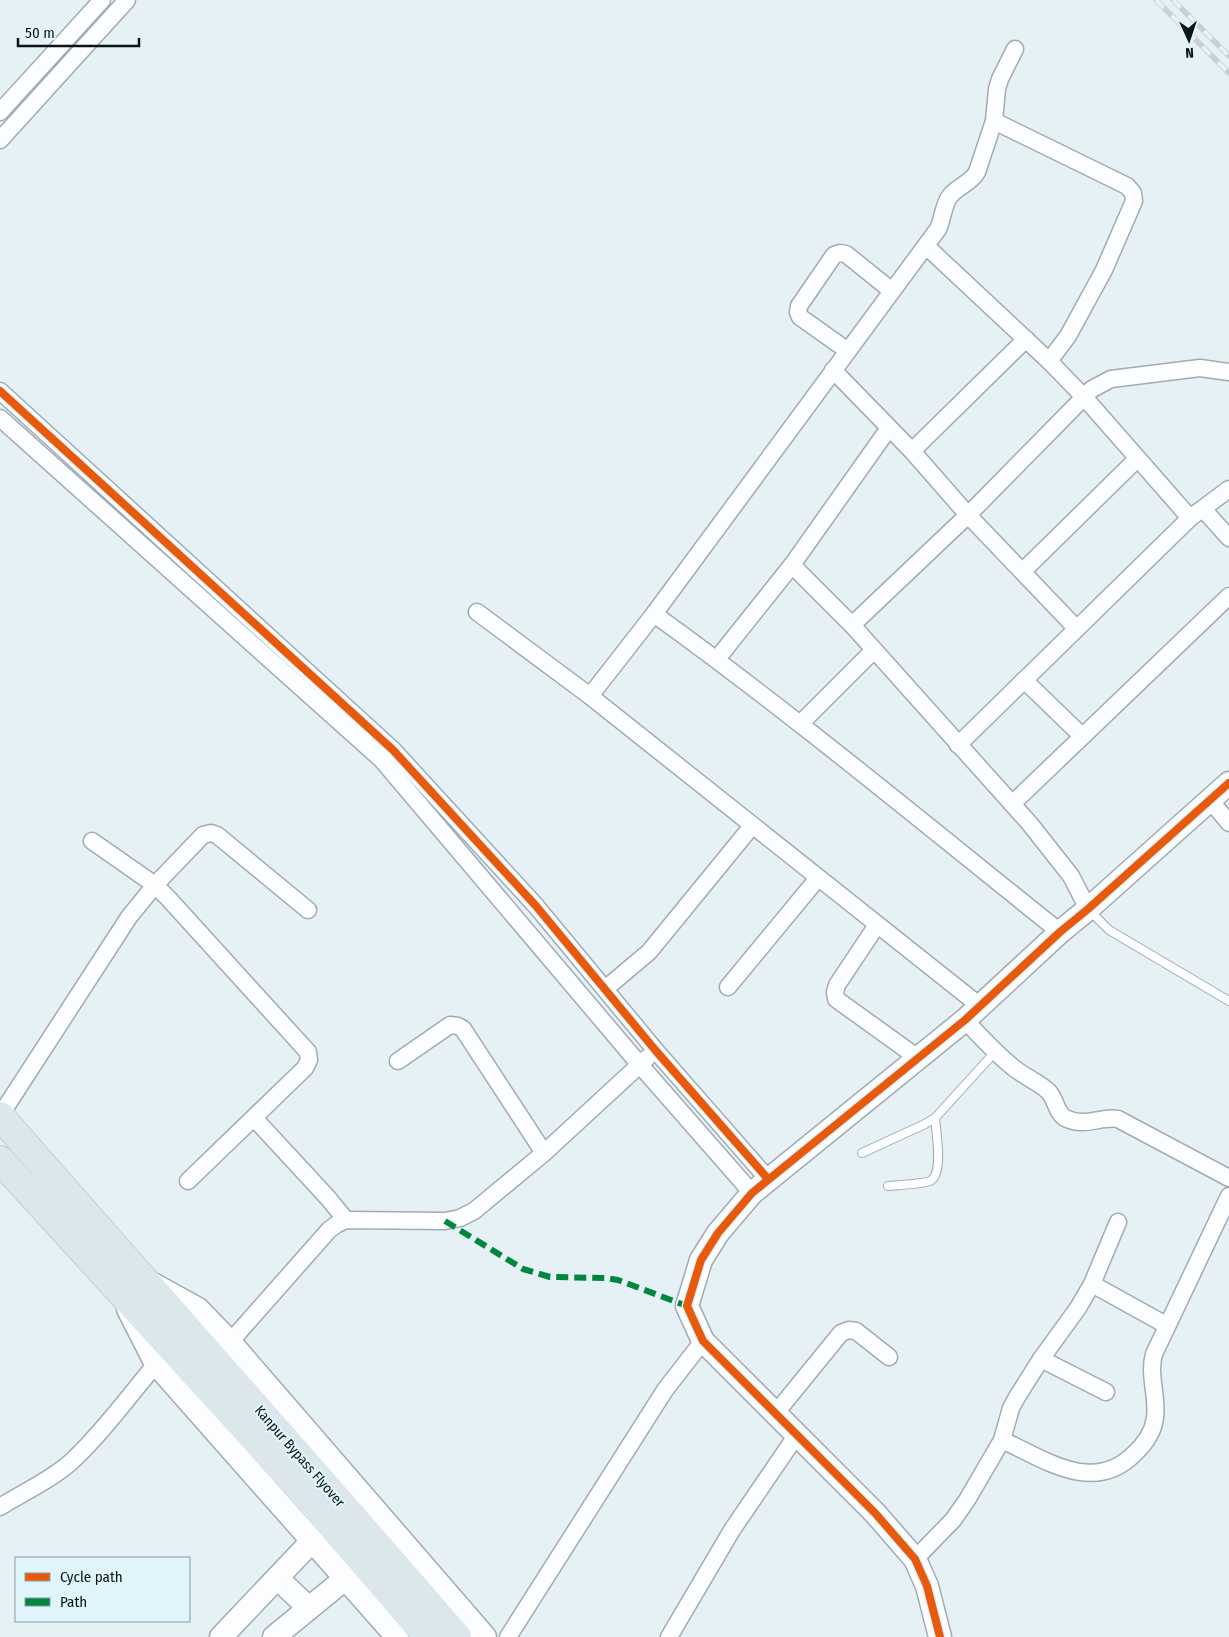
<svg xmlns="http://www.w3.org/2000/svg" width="1229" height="1637" font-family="'Fira Sans Condensed',sans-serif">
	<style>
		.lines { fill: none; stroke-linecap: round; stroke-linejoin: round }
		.lane-casing { stroke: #a2abb0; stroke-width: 10 }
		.street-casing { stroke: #a2abb0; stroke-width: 19 }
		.secondary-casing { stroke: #a2abb0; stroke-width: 25 }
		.highway-casing { stroke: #c5cbcd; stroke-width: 30 }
		.lane { stroke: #fbfdfe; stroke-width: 8 }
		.street { stroke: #fbfdfe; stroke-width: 16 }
		.secondary { stroke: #fbfdfe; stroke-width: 22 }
		.highway { stroke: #dce7ec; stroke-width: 28 }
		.rail-casing { stroke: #cccfd0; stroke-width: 5.5 }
		.rail { stroke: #e0f4fc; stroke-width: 4; stroke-dasharray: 11; stroke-linecap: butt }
		.quiet { stroke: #00873e; stroke-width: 6; stroke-dasharray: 12 6; stroke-linecap: butt }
		.cycleway-casing { stroke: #e0f4fc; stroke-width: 11 }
		.cycleway { stroke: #e8590c; stroke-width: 8 }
		.labels { text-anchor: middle; stroke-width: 4.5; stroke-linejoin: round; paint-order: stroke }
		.street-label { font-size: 14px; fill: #0b1417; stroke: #e0f4fc }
	</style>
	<rect width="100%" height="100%" fill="#e6f1f6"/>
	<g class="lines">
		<g class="lane-casing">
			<g id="lane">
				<polyline points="1089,910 1109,930 1229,1001"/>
				<polyline points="862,1153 925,1124 935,1118 995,1052"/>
				<path d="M 888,1186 C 897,1185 923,1184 930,1181 C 944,1174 936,1132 935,1118"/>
			</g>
		</g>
		<g class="street-casing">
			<g id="street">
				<polyline points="0,112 102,0"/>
				<polyline points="994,121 1127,186 1133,193 1134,201 1104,270 1068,336 1049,361"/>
				<polyline points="0,140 127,0"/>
				<polyline points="926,246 1049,361 1084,397 1190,518"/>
				<polyline points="848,351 800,317 798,312 799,306 834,255 840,253 846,254 892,291"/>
				<polyline points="833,370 912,451 968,515 1076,628"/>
				<polyline points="0,391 393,750 536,906 656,1051 768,1179"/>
				<polyline points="0,418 382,760 640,1065 752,1193"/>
				<polyline points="912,451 1026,339"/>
				<polyline points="1203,509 1229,538"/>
				<polyline points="792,565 852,625 1030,824 1071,876 1088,909"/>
				<polyline points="1023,571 1137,459"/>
				<polyline points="477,612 590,696 980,1006"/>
				<path d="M 654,614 C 794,715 926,825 1060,932"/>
				<polyline points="852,625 968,515 1092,389 1111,379 1200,368 1229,372"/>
				<polyline points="717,659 792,565 889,428"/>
				<polyline points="1024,680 1082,736"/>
				<path d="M 590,696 L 654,614 L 938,229 C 943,219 943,205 950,196 C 958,186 971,183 977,172 L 994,121 L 997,89 L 1000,79 L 1015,49"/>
				<polyline points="800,724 874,650"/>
				<polyline points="958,745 1190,518 1229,489"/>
				<polyline points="1210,800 1229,823"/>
				<polyline points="1012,804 1229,596"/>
				<polyline points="92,841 155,885 168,898 308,1052 309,1060 305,1068 188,1181"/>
				<polyline points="877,925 837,985 835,992 836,999 918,1058"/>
				<polyline points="728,987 818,878"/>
				<polyline points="605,989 649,952 752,826"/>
				<path d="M 965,1020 C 981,1037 996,1054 1014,1068 C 1025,1077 1040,1083 1049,1092 C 1056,1100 1056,1112 1065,1118 C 1085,1128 1100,1116 1118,1119 L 1229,1178"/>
				<polyline points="398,1061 450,1025 458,1026 463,1029 544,1153"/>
				<polyline points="0,1116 129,917 155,885 203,835 211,833 217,835 308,910"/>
				<polyline points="254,1118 328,1198 346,1220"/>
				<polyline points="1092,1284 1166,1325"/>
				<polyline points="230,1342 329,1230 337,1224 346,1220 445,1221 460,1218 474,1211 544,1153 647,1058"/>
				<polyline points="1041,1359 1106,1392"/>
				<polyline points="775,1414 841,1333 849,1330 856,1331 889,1357"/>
				<path d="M 1002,1440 C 1044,1459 1093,1495 1134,1454 C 1145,1444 1153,1433 1155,1418 C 1158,1397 1148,1375 1154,1354 L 1229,1196"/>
				<path d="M 0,1507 C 24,1492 51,1480 72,1461 C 103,1432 129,1396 156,1364"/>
				<polyline points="915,1559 953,1520 967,1500 1002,1440 1011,1408 1017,1397 1041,1359 1078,1308 1092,1284 1118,1222"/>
				<polyline points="508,1637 665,1390 703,1341"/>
				<polyline points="669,1637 732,1530 796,1436"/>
			</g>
		</g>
		<g class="secondary-casing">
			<g id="secondary">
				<polyline points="151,1283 198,1309 230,1342 485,1637"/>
				<polyline points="128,1309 156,1364 397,1637"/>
				<polyline points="277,1578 309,1608"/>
				<polyline points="221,1637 313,1540"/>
				<polyline points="274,1637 346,1578"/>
				<polyline points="940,1637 927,1586 915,1559 875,1513 703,1341 687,1306 701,1260 718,1233 752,1193 965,1020 1060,932 1088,909 1229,783"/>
			</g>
		</g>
		<g class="highway-casing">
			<g id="highway">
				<path d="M 0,1116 C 152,1290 306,1462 457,1637"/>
				<polyline points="0,1160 297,1485 428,1637"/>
			</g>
		</g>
		<use href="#lane" class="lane"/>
		<use href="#street" class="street"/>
		<use href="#secondary" class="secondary"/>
		<use href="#highway" class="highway"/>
		<g class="rail-casing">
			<g id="rail">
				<polyline points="1156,0 1229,73"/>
				<polyline points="1173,0 1229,56"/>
			</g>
		</g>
		<use href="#rail" class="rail"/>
		<polyline class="quiet" points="445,1221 523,1269 550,1277 606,1278 618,1280 687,1306"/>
		<g class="cycleway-casing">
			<g id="cycleway">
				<polyline points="0,391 393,750 536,906 656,1051 768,1179"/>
				<polyline points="940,1637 927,1586 915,1559 875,1513 703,1341 687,1306 701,1260 718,1233 752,1193 965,1020 1060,932 1088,909 1229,783"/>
			</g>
		</g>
		<use href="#cycleway" class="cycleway"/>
	</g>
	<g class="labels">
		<g class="street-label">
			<text transform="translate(300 1456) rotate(49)" y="5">Kanpur Bypass Flyover</text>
		</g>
	</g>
	<rect x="15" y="1557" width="175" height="65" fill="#e0f4fc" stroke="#8b9aa0"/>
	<rect x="25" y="1573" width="25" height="8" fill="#e8590c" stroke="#8b9aa0"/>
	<text x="60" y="1582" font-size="15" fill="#0b1417">Cycle path</text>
	<rect x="25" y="1598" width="25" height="8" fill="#00873e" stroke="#8b9aa0"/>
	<text x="60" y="1607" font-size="15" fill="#0b1417">Path</text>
	<g transform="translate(1189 40) rotate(177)" stroke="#e0f4fc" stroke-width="4" paint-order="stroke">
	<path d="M0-4L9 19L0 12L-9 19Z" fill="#0b1417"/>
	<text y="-8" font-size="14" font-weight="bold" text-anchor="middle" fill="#0b1417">N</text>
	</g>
	<path d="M18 38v8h121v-8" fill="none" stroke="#0b1417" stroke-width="2.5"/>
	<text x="25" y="38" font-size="15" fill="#0b1417" stroke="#e0f4fc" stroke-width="4" paint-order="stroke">50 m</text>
</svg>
